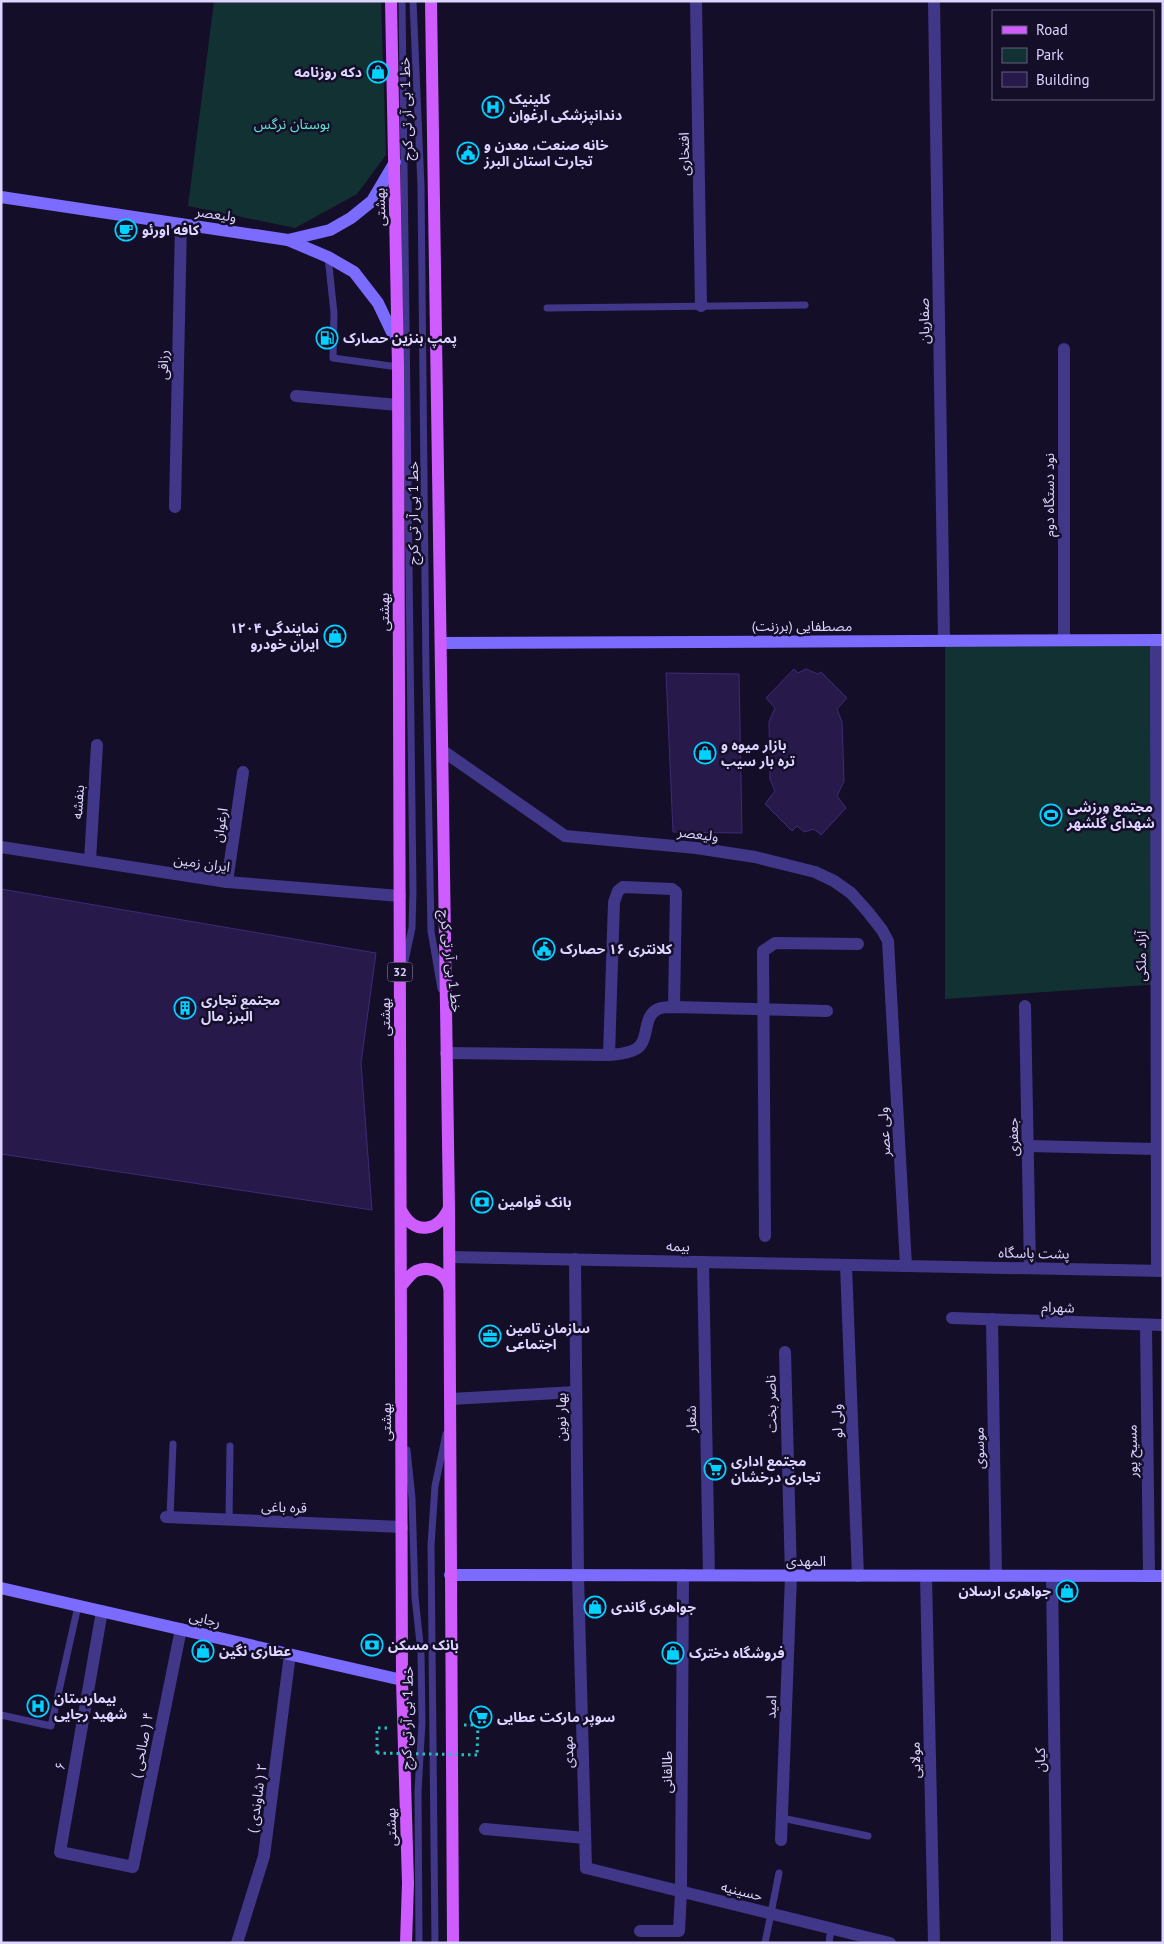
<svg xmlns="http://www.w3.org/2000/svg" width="1164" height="1944" font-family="'PT Sans','Noto Sans Arabic',sans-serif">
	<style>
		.green { fill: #113132 }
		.building { fill: #27194a; stroke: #3f2a77 }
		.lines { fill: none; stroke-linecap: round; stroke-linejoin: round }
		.path { stroke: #29bdbf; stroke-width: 3; stroke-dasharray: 2.5 4; stroke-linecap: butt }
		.lane { stroke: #403789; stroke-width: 7 }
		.street { stroke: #403789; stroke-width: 12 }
		.secondary { stroke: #7b6cff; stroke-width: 12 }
		.primary { stroke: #ce5cff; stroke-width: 12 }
		.path-bridge { stroke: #29bdbf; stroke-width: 3; stroke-dasharray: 2.5 4; stroke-linecap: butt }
		.labels { text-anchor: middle; stroke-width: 5; stroke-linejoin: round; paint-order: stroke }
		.shield { fill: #150e28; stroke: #a199be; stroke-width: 1 }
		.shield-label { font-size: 12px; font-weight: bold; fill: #ddd5ff }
		.poi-label { font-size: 14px; font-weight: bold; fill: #ddd5ff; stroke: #150e28; text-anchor: start }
		.street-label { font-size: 14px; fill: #ddd5ff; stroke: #150e28 }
		.park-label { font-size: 14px; fill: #5ae6ce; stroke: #150e28 }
	</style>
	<rect width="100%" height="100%" fill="#150e28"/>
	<g class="green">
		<polygon points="214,1 381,1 386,155 357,194 295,228 188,206"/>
		<polygon points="1151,645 1162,984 945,999 945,646"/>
	</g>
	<g class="building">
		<polygon points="794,669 798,673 806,669 818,674 821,672 847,698 837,709 842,722 844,781 837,796 846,808 821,835 814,829 804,832 797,826 792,831 765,804 775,791 770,779 769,722 775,708 766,698"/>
		<polygon points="666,673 739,674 742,833 673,832"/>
		<polygon points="1,889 376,953 361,1063 372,1210 1,1154"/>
	</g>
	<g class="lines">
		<g class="path">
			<polyline points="464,1725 478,1725 477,1755"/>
			<polyline points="377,1753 377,1728 390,1728"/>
		</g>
		<g class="lane">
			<polyline points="402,1 413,891 412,928 404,965"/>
			<polyline points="413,1 421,186 426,674 431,931 441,989"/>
			<polyline points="328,257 334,313 333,358 398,367"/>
			<polyline points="547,308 805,305"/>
			<polyline points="407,1450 412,1498 415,1597 421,1653 422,1722 418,1791 419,1943"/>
			<polyline points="170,1517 173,1444"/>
			<polyline points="229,1520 230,1446"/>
			<polyline points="1,1715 51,1726 78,1606"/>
			<polyline points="782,1818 868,1836"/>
			<polyline points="435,1943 431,1545 435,1486 446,1434"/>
			<polyline points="765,1943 779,1873"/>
			<polyline points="829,1943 831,1928"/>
		</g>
		<g class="street">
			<polyline points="696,1 701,306"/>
			<polyline points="934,1 944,640"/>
			<polyline points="296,396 398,405"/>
			<polyline points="175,507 181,224"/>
			<polyline points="1064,640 1064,349"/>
			<polyline points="1156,641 1157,1270"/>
			<polyline points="443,751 565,836 696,848 755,857 815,872 834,881 851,893 868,912 882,930 888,941 906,1266"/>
			<polyline points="1,847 227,882 400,896"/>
			<polyline points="90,860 97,745"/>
			<polyline points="227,882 243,772"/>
			<polyline points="1025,1006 1030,1268"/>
			<path d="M 446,1053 L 609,1055 C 618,1054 628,1054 636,1049 C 650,1041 642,1016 658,1009 C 662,1007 669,1007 674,1007 L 827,1011"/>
			<polyline points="609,1055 614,902 618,891 623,887 672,889 676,892 674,1007"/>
			<polyline points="1028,1146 1156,1149"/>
			<polyline points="765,1236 763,951 775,943 858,944"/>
			<polyline points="450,1257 1163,1271"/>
			<polyline points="575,1259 578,1575 586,1868 890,1943"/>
			<polyline points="703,1262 709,1575"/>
			<polyline points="846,1265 858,1576"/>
			<polyline points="952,1318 1163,1325"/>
			<polyline points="992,1319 996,1576"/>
			<polyline points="1146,1325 1149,1576"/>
			<polyline points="450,1399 576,1392"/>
			<polyline points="166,1517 402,1527"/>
			<polyline points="926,1576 934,1943"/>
			<polyline points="1052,1576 1057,1943"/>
			<polyline points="102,1611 60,1852 133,1867 181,1629"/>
			<polyline points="485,1829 585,1838"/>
			<polyline points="781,1840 791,1576 785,1352"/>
			<polyline points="640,1931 679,1931 681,1892 683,1575"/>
			<polyline points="237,1943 264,1856 290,1654"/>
		</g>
		<g class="secondary">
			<polyline points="1,197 288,240 330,230 351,218 372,201 395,162"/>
			<polyline points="288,240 328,257 354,272 378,303 398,345"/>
			<polyline points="442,643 1163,640"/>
			<polyline points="450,1575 1163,1576"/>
			<polyline points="1,1588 402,1680"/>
		</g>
		<g class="primary">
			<polyline points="391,1 398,367 402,1680 408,1883 406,1943"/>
			<polyline points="431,1 449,1208 453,1943"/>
			<path d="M 401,1210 C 414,1236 438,1232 449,1208"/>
			<path d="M 401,1286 C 406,1281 410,1274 416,1271 C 430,1265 445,1273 449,1287"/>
		</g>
		<polyline class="path-bridge" points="377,1753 477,1755"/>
	</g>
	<defs>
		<g id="shop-ring" transform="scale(1.125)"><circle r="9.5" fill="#150e28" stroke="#01d2ff" stroke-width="1.5"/><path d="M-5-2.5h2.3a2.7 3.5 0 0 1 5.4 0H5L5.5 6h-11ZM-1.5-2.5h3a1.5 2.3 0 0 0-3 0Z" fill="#01d2ff"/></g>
		<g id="hospital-ring" transform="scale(1.125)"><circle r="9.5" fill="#150e28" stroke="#01d2ff" stroke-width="1.5"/><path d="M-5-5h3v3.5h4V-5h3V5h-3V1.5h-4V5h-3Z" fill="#01d2ff"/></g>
		<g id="civic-ring" transform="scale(1.125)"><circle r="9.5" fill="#150e28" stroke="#01d2ff" stroke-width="1.5"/><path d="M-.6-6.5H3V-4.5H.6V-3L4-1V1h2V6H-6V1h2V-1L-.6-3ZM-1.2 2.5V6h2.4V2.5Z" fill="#01d2ff"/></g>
		<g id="cafe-ring" transform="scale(1.125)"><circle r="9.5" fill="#150e28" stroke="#01d2ff" stroke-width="1.5"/><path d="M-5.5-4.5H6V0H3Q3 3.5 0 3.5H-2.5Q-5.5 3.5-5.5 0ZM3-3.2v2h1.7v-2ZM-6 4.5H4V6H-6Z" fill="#01d2ff"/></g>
		<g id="fuel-ring" transform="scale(1.125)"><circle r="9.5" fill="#150e28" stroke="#01d2ff" stroke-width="1.5"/><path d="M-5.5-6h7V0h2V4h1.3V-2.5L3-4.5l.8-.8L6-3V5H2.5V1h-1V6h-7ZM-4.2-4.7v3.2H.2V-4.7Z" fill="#01d2ff"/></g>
		<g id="stadium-ring" transform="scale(1.125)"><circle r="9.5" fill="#150e28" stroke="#01d2ff" stroke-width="1.5"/><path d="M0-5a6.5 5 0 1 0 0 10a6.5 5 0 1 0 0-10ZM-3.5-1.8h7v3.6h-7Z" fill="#01d2ff"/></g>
		<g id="building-ring" transform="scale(1.125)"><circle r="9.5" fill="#150e28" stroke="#01d2ff" stroke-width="1.5"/><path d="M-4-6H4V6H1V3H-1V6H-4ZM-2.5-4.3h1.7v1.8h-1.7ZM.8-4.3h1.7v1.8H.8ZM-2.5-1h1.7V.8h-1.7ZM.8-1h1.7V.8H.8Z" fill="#01d2ff"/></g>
		<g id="bank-ring" transform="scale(1.125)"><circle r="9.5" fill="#150e28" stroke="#01d2ff" stroke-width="1.5"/><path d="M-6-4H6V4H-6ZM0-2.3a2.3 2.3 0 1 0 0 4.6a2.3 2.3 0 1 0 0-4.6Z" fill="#01d2ff"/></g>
		<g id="office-ring" transform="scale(1.125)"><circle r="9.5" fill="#150e28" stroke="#01d2ff" stroke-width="1.5"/><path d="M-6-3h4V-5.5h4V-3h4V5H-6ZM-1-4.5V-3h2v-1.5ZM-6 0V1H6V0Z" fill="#01d2ff"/></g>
		<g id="supermarket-ring" transform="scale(1.125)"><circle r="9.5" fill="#150e28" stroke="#01d2ff" stroke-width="1.5"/><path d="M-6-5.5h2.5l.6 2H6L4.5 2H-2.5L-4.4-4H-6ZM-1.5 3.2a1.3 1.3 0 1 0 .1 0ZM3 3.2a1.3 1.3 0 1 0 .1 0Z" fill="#01d2ff"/></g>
	</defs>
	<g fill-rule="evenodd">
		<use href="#shop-ring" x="378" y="72"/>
		<use href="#hospital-ring" x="493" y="107"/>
		<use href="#civic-ring" x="468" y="153"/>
		<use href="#cafe-ring" x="126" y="230"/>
		<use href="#fuel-ring" x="327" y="338"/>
		<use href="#shop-ring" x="335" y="636"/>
		<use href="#shop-ring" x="705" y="753"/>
		<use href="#stadium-ring" x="1051" y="815"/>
		<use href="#civic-ring" x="544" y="949"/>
		<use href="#building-ring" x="185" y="1008"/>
		<use href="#bank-ring" x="482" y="1202"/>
		<use href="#office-ring" x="490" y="1336"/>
		<use href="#supermarket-ring" x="715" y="1469"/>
		<use href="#shop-ring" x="1067" y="1591"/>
		<use href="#shop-ring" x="595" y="1607"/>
		<use href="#bank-ring" x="372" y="1645"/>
		<use href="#shop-ring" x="203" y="1651"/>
		<use href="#shop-ring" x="673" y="1653"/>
		<use href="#hospital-ring" x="38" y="1706"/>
		<use href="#supermarket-ring" x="481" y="1717"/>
	</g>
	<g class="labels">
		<rect class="shield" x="387.5" y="962.5" width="25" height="19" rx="4"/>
		<g class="shield-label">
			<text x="400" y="976">32</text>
		</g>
		<g class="poi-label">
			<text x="362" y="77" text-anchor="end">دکه روزنامه</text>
			<text x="509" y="104">کلینیک<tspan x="509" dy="16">دندانپزشکی ارغوان</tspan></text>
			<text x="484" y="150">خانه صنعت، معدن و<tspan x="484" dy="16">تجارت استان البرز</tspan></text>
			<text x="142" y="235">کافه اورئو</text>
			<text x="343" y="343">پمپ بنزین حصارک</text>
			<text x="319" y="633" text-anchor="end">۱۲۰۴ نمایندگی<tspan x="319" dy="16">ایران خودرو</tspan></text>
			<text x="721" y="750">بازار میوه و<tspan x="721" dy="16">تره بار سیب</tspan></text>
			<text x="1067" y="812">مجتمع ورزشی<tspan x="1067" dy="16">شهدای گلشهر</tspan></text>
			<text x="560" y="954">کلانتری ۱۶ حصارک</text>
			<text x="201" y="1005">مجتمع تجاری<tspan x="201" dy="16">البرز مال</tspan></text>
			<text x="498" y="1207">بانک قوامین</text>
			<text x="506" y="1333">سازمان تامین<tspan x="506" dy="16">اجتماعی</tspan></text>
			<text x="731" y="1466">مجتمع اداری<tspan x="731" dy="16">تجاری درخشان</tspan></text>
			<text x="1051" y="1596" text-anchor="end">جواهری ارسلان</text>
			<text x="611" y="1612">جواهری گاندی</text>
			<text x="388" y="1650">بانک مسکن</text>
			<text x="219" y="1656">عطاری نگین</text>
			<text x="689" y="1658">فروشگاه دخترک</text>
			<text x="54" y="1703">بیمارستان<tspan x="54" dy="16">شهید رجایی</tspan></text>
			<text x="497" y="1722">سوپر مارکت عطایی</text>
		</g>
		<g class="street-label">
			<text transform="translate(406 109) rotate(-92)" y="5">خط 1 بی آر تی کرج</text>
			<text transform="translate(684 154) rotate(-91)" y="5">افتخاری</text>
			<text transform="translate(380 207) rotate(-91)" y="5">بهشتی</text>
			<text transform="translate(216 214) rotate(8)" y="5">ولیعصر</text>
			<text transform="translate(924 321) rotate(-91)" y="5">صفاریان</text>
			<text transform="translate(163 365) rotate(-89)" y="5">رزاقی</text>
			<text transform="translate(1049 495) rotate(-90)" y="5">نود دستگاه دوم</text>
			<text transform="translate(413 513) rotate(-90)" y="5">خط 1 بی آر تی کرج</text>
			<text transform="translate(384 612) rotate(-90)" y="5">بهشتی</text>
			<text x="802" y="631">مصطفایی (برزنت)</text>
			<text transform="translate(78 802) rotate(-86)" y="5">بنفشه</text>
			<text transform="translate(220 825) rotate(-81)" y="5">ارغوان</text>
			<text transform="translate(698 834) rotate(7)" y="5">ولیعصر</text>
			<text transform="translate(202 863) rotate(8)" y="5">ایران زمین</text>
			<text transform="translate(1141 956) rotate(-90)" y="5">آزاد ملکی</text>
			<text transform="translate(451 961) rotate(83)" y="5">خط 1 بی آر تی کرج</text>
			<text transform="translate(385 1017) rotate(-90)" y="5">بهشتی</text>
			<text transform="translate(884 1132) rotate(-93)" y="5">ولی عصر</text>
			<text transform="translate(1013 1137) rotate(-91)" y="5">جعفری</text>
			<text transform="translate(678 1246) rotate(1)" y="5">بیمه</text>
			<text transform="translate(1034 1253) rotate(1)" y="5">پشت پاسگاه</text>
			<text transform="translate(1058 1307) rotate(2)" y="5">شهرام</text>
			<text transform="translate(771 1404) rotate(-91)" y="5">ناصر بخت</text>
			<text transform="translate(561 1417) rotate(-90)" y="5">بهار نوین</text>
			<text transform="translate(691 1419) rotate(-91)" y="5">شعار</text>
			<text transform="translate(837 1421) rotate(-92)" y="5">ولی لو</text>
			<text transform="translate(386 1422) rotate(-90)" y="5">بهشتی</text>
			<text transform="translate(979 1448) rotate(-91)" y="5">موسوی</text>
			<text transform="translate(1132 1451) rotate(-91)" y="5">مسیح پور</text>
			<text transform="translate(284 1507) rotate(2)" y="5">قره باغی</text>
			<text x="806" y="1566">المهدی</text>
			<text transform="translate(205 1619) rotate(13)" y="5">رجایی</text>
			<text transform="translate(771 1707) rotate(-88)" y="5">امید</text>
			<text transform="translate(407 1718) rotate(-89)" y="5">خط 1 بی آر تی کرج</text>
			<text transform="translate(142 1745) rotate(-79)" y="5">( صالحی ) ۴</text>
			<text transform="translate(568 1752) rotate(-92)" y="5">مهدی</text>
			<text transform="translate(915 1760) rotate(-91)" y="5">مولایی</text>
			<text transform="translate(1040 1760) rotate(-91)" y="5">کیان</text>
			<text transform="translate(60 1766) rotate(-80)" y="5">۶</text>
			<text transform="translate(667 1772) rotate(-90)" y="5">طالقانی</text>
			<text transform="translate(257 1798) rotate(-82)" y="5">( شاوندی ) ۲</text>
			<text transform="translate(391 1827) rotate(-92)" y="5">بهشتی</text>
			<text transform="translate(742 1891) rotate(14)" y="5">حسینیه</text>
		</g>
		<g class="park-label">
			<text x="292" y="129">بوستان نرگس</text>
		</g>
	</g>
	<rect width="1164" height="1944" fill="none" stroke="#ddd5ff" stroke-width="5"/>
	<rect x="992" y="10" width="162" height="90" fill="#150e28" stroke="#655e7e"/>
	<rect x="1002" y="26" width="25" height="8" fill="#ce5cff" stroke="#655e7e"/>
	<text x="1036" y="35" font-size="15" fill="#ddd5ff">Road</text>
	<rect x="1002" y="48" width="25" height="15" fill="#113132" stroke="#655e7e"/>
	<text x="1036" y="60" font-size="15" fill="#ddd5ff">Park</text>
	<rect x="1002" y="72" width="25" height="15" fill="#27194a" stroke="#655e7e"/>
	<text x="1036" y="85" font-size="15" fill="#ddd5ff">Building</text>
</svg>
